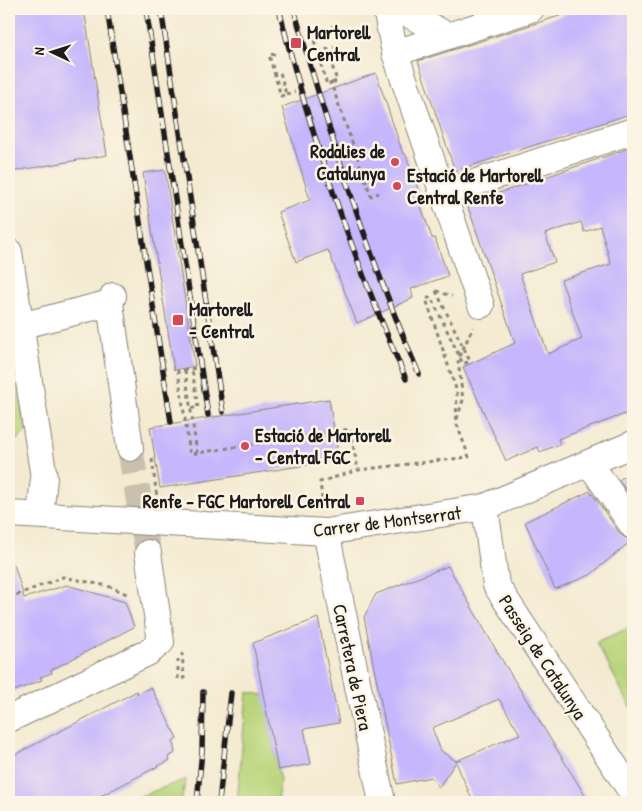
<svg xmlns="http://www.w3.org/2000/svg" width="642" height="811" font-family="'Patrick Hand',sans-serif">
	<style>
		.green { fill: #b8d479; stroke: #6a784a }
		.building { fill: #c5b6fd; fill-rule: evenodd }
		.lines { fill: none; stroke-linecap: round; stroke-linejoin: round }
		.minor-tunnel { stroke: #c9c1ad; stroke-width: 26; stroke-dasharray: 26 13; stroke-linecap: butt }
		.minor-casing { stroke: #888376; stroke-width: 28 }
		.path { stroke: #888376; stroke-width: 3; stroke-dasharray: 4 4; stroke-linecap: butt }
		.minor { stroke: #fff; stroke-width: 26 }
		.rail-casing { stroke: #1c1c1c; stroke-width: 5.5 }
		.rail { stroke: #fcf5e5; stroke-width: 4; stroke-dasharray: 11; stroke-linecap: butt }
		.path-bridge { stroke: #888376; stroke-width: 3; stroke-dasharray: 4 4; stroke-linecap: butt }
		.poi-dot { fill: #d1495b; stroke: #fcf5e5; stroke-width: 2 }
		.labels { text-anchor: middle; stroke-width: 5; stroke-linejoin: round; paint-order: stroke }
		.poi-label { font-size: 19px; font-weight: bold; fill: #1c1c1c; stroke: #fcf5e5; text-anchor: start }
		.street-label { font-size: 19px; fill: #1c1c1c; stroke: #fcf5e5 }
	</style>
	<rect width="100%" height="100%" fill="#fcf5e5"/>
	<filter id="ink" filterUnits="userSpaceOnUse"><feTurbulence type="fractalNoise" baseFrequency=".02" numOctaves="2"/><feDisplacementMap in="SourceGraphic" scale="10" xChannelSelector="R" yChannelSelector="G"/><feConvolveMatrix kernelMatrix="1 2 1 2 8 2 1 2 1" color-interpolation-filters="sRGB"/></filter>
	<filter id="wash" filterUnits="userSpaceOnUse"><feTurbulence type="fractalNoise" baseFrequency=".0096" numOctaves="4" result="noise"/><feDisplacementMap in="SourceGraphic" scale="20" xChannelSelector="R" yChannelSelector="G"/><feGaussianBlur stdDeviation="1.12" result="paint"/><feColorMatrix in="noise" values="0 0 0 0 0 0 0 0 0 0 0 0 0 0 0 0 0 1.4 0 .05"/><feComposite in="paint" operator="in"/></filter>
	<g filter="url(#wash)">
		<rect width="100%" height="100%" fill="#f4ead1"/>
		<g class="green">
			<polygon points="9,336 26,432 9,446"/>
			<polygon points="631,627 633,630 633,712 596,642"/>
			<polygon points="247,692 264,695 280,780 277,802 237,802"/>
			<polygon points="186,779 181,802 125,802"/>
		</g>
		<g id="blocks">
			<g class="building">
				<polygon points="9,9 84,9 107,155 9,172"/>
				<polygon points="581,9 633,9 633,113 455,171 418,61"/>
				<polygon points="376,73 403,154 405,153 420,194 417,195 432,238 435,238 448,276 411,289 413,298 357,323 328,250 296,262 278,212 310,200 282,107"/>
				<path d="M 633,147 L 633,411 L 558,439 L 560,444 L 540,452 L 538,447 L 506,461 L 463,367 L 515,343 L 467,204 ZM 581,222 L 584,232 L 600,226 L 611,264 L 561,280 L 582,339 L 548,354 L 520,274 L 555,262 L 545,234 Z"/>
				<polygon points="165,170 195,366 174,370 143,173"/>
				<polygon points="329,399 339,460 160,488 150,427"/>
				<polygon points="625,476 633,487 633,500 619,480"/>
				<polygon points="590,491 621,535 631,541 590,575 555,589 525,522"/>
				<polygon points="9,564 14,564 24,598 67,585 125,602 134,627 51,670 52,673 40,677 42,680 9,693"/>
				<path d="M 448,566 L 499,655 L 589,802 L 473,802 L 456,762 L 439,787 L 431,777 L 397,784 L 364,617 L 376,594 ZM 499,699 L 520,734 L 456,761 L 441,751 L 432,728 Z"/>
				<polygon points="318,618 339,723 304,729 311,764 278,770 253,643"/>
				<polygon points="151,687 177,738 173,741 175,753 168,757 170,760 89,802 19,802 9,796 9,758 137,691 138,694"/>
			</g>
		</g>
	</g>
	<g filter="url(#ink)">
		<use href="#blocks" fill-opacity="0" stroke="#888376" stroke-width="1"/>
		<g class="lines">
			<polyline class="minor-tunnel" points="130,448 148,553"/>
			<g class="minor-casing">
				<g id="minor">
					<polyline points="386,9 395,53 481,305"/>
					<polyline points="404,9 408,14 448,36"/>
					<polyline points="395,53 531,9"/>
					<polyline points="443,193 633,131"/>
					<polyline points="9,252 44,478 40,515"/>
					<polyline points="110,303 130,448"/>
					<polyline points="20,326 110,303 113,296"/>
					<polyline points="590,464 633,526"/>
					<polyline points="485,507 496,585 633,794"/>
					<polyline points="9,514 326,532 485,507 633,444"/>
					<polyline points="326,532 382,802"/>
					<polyline points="9,719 149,652 161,642 148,553"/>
				</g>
			</g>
			<g class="path">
				<polyline points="335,26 312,33 327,85 331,83 371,196 379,193"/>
				<polyline points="318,52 334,47"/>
				<polyline points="275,54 269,55 281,96 286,94 280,72"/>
				<polyline points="330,59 337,81 331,83"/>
				<polyline points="286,94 295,92"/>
				<polyline points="436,291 452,296"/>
				<polyline points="185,370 197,453 350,429 358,470"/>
				<polyline points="191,408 198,408 192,369"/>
				<polyline points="457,419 463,400 458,360 473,327"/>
				<polyline points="197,453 190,454 178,371 197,368"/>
				<polyline points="152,459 157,498"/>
				<polyline points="323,507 320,482 358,470 469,457 456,422 457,392"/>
				<polyline points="9,598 63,577 108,586 129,595"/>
				<polyline points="178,659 178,679 184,678 182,653"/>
			</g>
			<use href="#minor" class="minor"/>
			<g class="rail-casing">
				<g id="rail">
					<polyline points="107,9 171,422"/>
					<polyline points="146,9 208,415"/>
					<polyline points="161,9 223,412"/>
					<path d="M 279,9 C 310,135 354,260 406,379"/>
					<path d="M 294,9 C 329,133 368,256 419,374"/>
					<polyline points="197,802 202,751 203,692"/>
					<polyline points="219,802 231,693"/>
				</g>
			</g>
			<use href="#rail" class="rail"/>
			<polyline class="path-bridge" points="436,291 470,361 463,364 431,297 426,299 457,392"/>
		</g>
	</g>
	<g class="poi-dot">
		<rect x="290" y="37" width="12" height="12" rx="2.5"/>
		<circle cx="395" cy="162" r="5"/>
		<circle cx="397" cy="186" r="5"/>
		<rect x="172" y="314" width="12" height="12" rx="2.5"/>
		<circle cx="245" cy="446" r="5"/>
		<rect x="355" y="496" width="10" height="10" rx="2.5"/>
	</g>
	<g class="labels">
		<g class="poi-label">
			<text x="307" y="39">Martorell<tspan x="307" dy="22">Central</tspan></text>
			<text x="385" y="158" text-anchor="end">Rodalies de<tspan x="385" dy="22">Catalunya</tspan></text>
			<text x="407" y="182">Estació de Martorell<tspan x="407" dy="22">Central Renfe</tspan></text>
			<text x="189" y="316">Martorell<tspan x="189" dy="22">- Central</tspan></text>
			<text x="255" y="442">Estació de Martorell<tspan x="255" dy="22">- Central FGC</tspan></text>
			<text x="350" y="508" text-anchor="end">Renfe - FGC Martorell Central</text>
		</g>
		<g class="street-label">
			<text transform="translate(387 521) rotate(-7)" y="7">Carrer de Montserrat</text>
			<text transform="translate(543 657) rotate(57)" y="7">Passeig de Catalunya</text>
			<text transform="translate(353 667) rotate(78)" y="7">Carretera de Piera</text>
		</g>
	</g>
	<rect width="642" height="811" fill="none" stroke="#fcf5e5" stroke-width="30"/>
	<g transform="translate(52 52) rotate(274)" stroke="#fcf5e5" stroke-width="4" paint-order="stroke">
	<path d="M0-4L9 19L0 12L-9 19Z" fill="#1c1c1c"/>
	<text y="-8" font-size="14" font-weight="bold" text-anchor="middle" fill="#1c1c1c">N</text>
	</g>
</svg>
